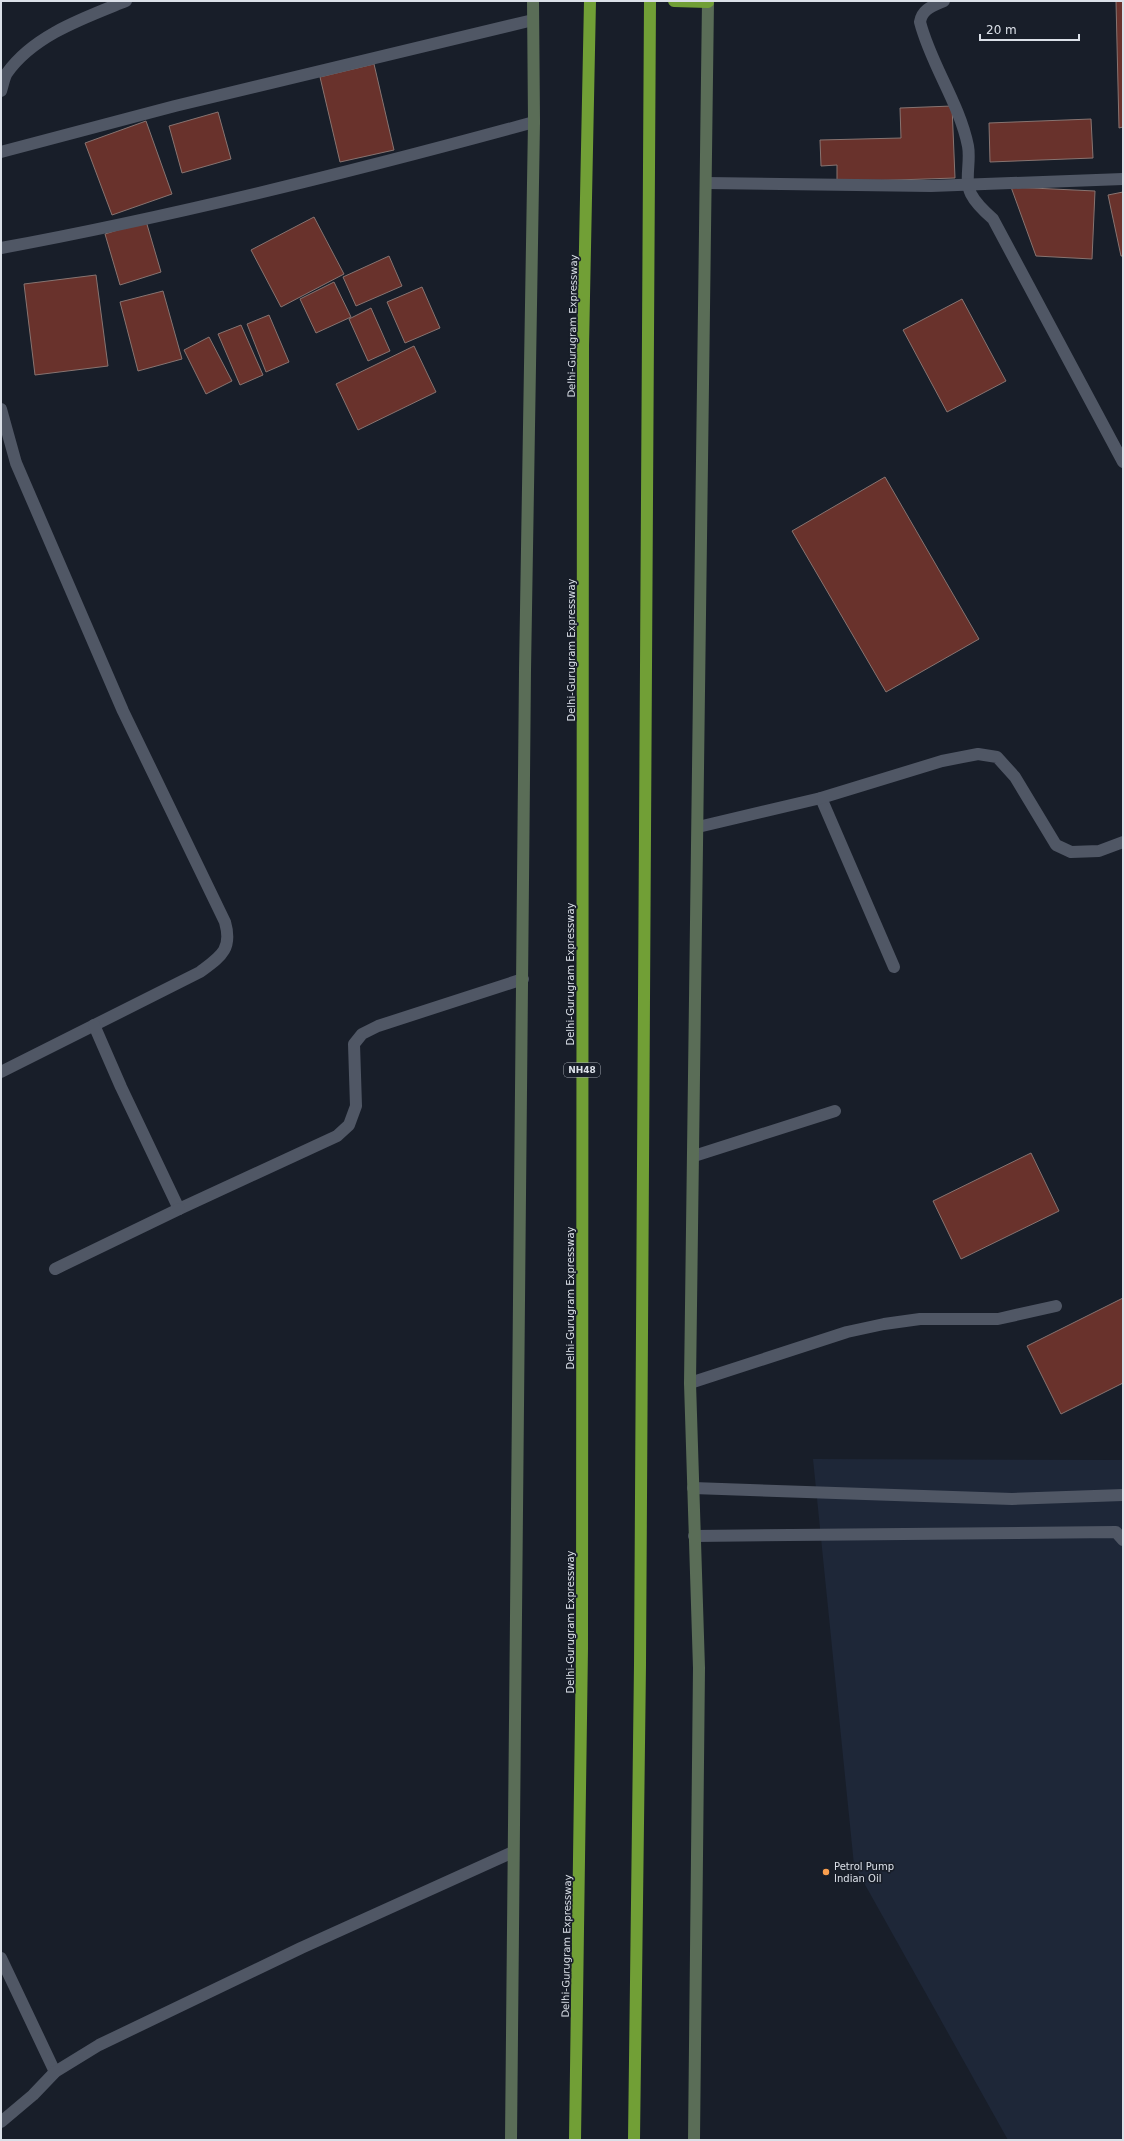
<svg xmlns="http://www.w3.org/2000/svg" width="1124" height="2141" font-family="'DejaVu Sans',sans-serif">
	<style>
		.built { fill: #1e2738 }
		.building { fill: #69322c; stroke: #877471 }
		.lines { fill: none; stroke-linecap: round; stroke-linejoin: round }
		.lane { stroke: #505765; stroke-width: 12 }
		.street { stroke: #505765; stroke-width: 12 }
		.secondary { stroke: #5a6d57; stroke-width: 12 }
		.highway { stroke: #719f36; stroke-width: 12 }
		.poi-dot { fill: #fa9f4e; stroke: #181e29; stroke-width: 1.5 }
		.labels { text-anchor: middle; stroke-width: 3.5; stroke-linejoin: round; paint-order: stroke }
		.shield { fill: #181e29; stroke: #a0a6af; stroke-width: 1 }
		.shield-label { font-size: 9px; font-weight: bold; fill: #dbe0e8 }
		.street-label { font-size: 10px; fill: #dbe0e8; stroke: #181e29 }
		.poi-label { font-size: 10px; fill: #dbe0e8; stroke: #181e29; text-anchor: start }
	</style>
	<rect width="100%" height="100%" fill="#181e29"/>
	<polygon class="built" points="813,1459 1123,1460 1123,2140 1008,2140 854,1865"/>
	<g class="building">
		<polygon points="1116,1 1123,1 1123,127 1119,128"/>
		<polygon points="374,64 394,150 340,162 320,77"/>
		<polygon points="952,106 955,178 837,182 837,165 821,166 820,140 901,138 900,108"/>
		<polygon points="218,112 231,159 182,173 169,126"/>
		<polygon points="1091,119 1093,158 990,162 989,123"/>
		<polygon points="146,121 172,194 112,215 85,143"/>
		<polygon points="1011,187 1095,191 1092,259 1036,256"/>
		<polygon points="1123,192 1123,256 1121,256 1108,195"/>
		<polygon points="314,217 344,274 281,307 251,250"/>
		<polygon points="146,221 161,272 120,285 105,234"/>
		<polygon points="389,256 402,286 356,306 343,277"/>
		<polygon points="96,275 108,366 35,375 24,284"/>
		<polygon points="334,282 351,317 316,333 300,299"/>
		<polygon points="422,287 440,328 405,343 387,302"/>
		<polygon points="163,291 182,359 138,371 120,302"/>
		<polygon points="962,299 1006,381 947,412 903,330"/>
		<polygon points="371,308 390,351 368,361 349,319"/>
		<polygon points="269,315 289,362 266,372 247,324"/>
		<polygon points="241,325 263,375 240,385 218,334"/>
		<polygon points="209,337 232,381 206,394 184,350"/>
		<polygon points="414,346 436,392 358,430 336,384"/>
		<polygon points="885,477 979,639 886,692 792,531"/>
		<polygon points="1031,1153 1059,1211 961,1259 933,1201"/>
		<polygon points="1123,1298 1123,1383 1061,1414 1027,1346"/>
	</g>
	<g class="lines">
		<g class="lane">
			<polyline points="821,798 894,967"/>
			<polyline points="698,827 821,798 942,761 978,754 997,757 1015,777 1056,845 1071,852 1099,851 1123,842"/>
			<polyline points="694,1156 835,1111"/>
			<polyline points="690,1383 847,1332 884,1324 920,1319 998,1319 1056,1306"/>
			<polyline points="693,1488 1012,1499 1123,1495"/>
			<polyline points="694,1536 1116,1532 1123,1540"/>
		</g>
		<g class="street">
			<path d="M 944,1 C 933,6 922,9 920,22 C 931,65 959,102 968,146 C 971,162 964,180 971,194 C 976,204 985,212 993,219 L 1123,462"/>
			<path d="M 1,91 C 3,85 4,78 7,73 C 34,35 84,18 126,1"/>
			<polyline points="1,152 175,106 533,20"/>
			<polyline points="706,183 931,186 1123,179"/>
			<path d="M 1,248 C 181,215 359,170 534,122"/>
			<path d="M 1,409 L 16,463 L 123,711 L 225,922 C 233,950 220,957 200,972 L 1,1072"/>
			<polyline points="94,1025 121,1087 179,1209 337,1136 349,1125 356,1106 354,1044 362,1034 378,1026 523,979"/>
			<polyline points="55,1269 179,1209"/>
			<polyline points="1,1958 55,2072"/>
			<polyline points="1,2122 33,2095 55,2072 99,2045 301,1948 513,1852"/>
		</g>
		<g class="secondary">
			<polyline points="511,2140 525,671 534,122 533,1"/>
			<polyline points="694,2140 699,1668 690,1383 708,1"/>
		</g>
		<g class="highway">
			<polyline points="674,1 708,2"/>
			<polyline points="575,2140 582,1648 583,346 590,1"/>
			<polyline points="634,2140 640,1665 650,1"/>
		</g>
	</g>
	<circle class="poi-dot" cx="826" cy="1872" r="4"/>
	<g class="labels">
		<rect class="shield" x="564" y="1063" width="36" height="14" rx="3"/>
		<g class="shield-label">
			<text x="582" y="1073">NH48</text>
		</g>
		<g class="street-label">
			<text transform="translate(572 326) rotate(-89)" y="4">Delhi-Gurugram Expressway</text>
			<text transform="translate(571 650) rotate(-90)" y="4">Delhi-Gurugram Expressway</text>
			<text transform="translate(570 974) rotate(-90)" y="4">Delhi-Gurugram Expressway</text>
			<text transform="translate(570 1298) rotate(-90)" y="4">Delhi-Gurugram Expressway</text>
			<text transform="translate(570 1622) rotate(-90)" y="4">Delhi-Gurugram Expressway</text>
			<text transform="translate(566 1946) rotate(-89)" y="4">Delhi-Gurugram Expressway</text>
		</g>
		<g class="poi-label">
			<text x="834" y="1870">Petrol Pump<tspan x="834" dy="12">Indian Oil</tspan></text>
		</g>
	</g>
	<rect width="1124" height="2141" fill="none" stroke="#dbe0e8" stroke-width="4"/>
	<path d="M980 34v6h99v-6" fill="none" stroke="#dbe0e8" stroke-width="2"/>
	<text x="986" y="34" font-size="12" fill="#dbe0e8" stroke="#181e29" stroke-width="3" paint-order="stroke">20 m</text>
</svg>
